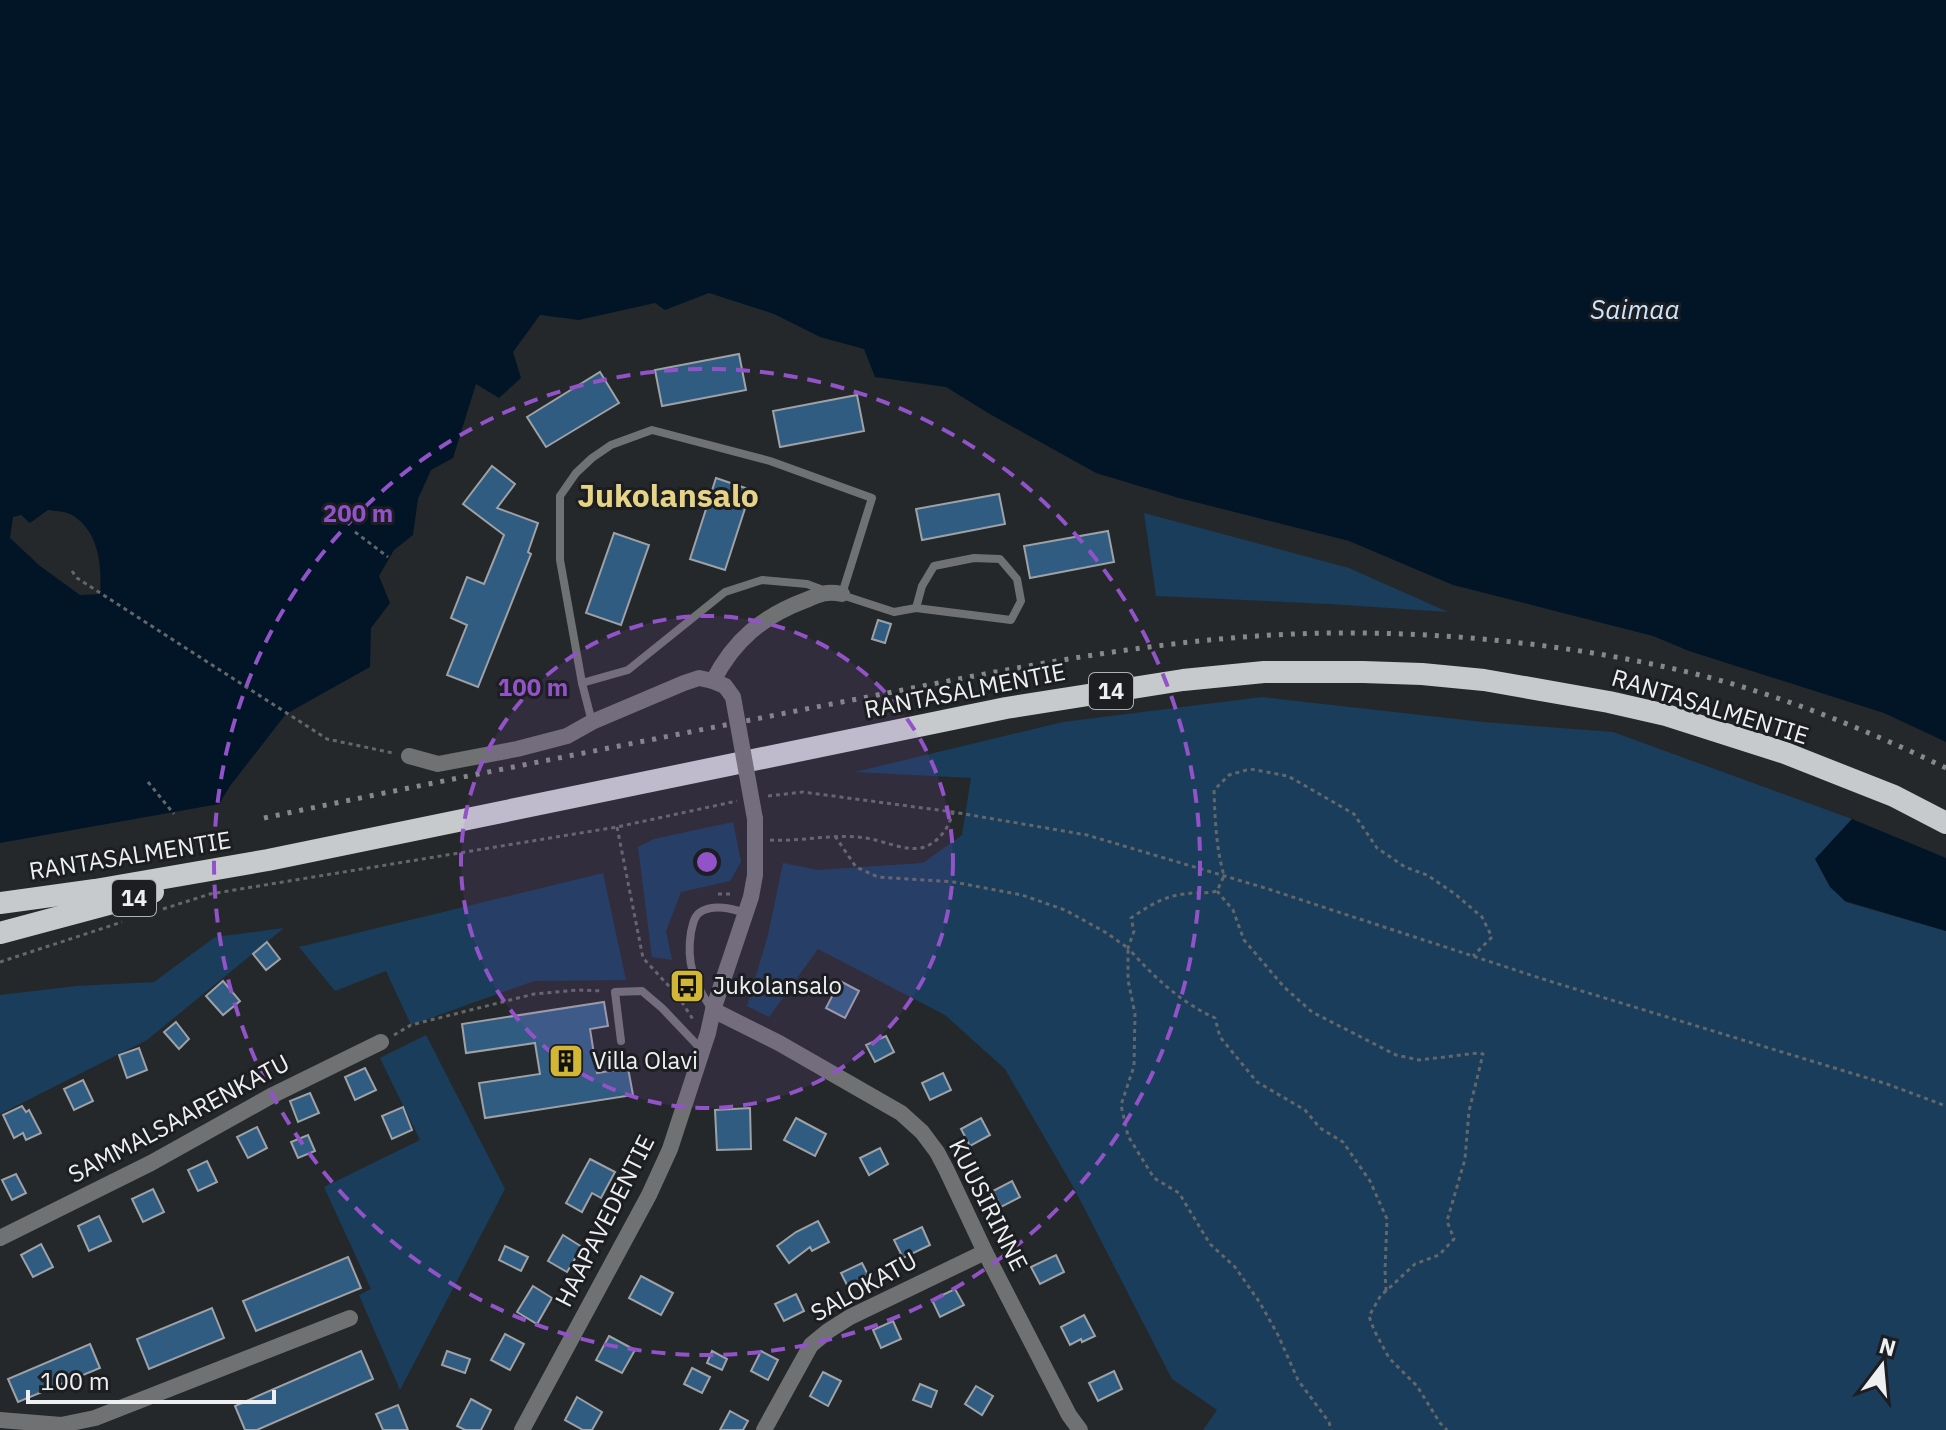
<svg xmlns="http://www.w3.org/2000/svg" width="1946" height="1430" font-family="'IBM Plex Sans',sans-serif">
	<style>
		.green { fill: #193d5a }
		.water { fill: #011527; fill-rule: evenodd }
		.building { fill: #315c81; stroke: #9ea1a5; stroke-width: 2 }
		.lines { fill: none; stroke-linecap: round; stroke-linejoin: round }
		.path { stroke: #646769; stroke-width: 3; stroke-dasharray: 4 4; stroke-linecap: butt }
		.service { stroke: #707173; stroke-width: 8 }
		.minor { stroke: #707173; stroke-width: 16 }
		.trunk { stroke: #c6cacd; stroke-width: 22 }
		.rail { stroke: #86888a; stroke-width: 5; stroke-dasharray: 4 8; stroke-linecap: butt }
		.minor-bridge { stroke: #707173; stroke-width: 16 }
		.ring { fill: none; stroke: #9253c9; stroke-width: 4; stroke-dasharray: 14 10 }
		.labels { text-anchor: middle; stroke-width: 6; stroke-linejoin: round; paint-order: stroke }
		.shield { fill: #1c1e21; stroke: #aeb0b2; stroke-width: 2 }
		.shield-label { font-size: 22px; font-weight: bold; fill: #edeff0 }
		.street-label { font-size: 24px; fill: #edeff0; stroke: #1c1e21 }
		.poi-label { font-size: 24px; fill: #edeff0; stroke: #1c1e21; text-anchor: start }
		.water-label { font-size: 26px; font-style: italic; fill: #cce6fe; stroke: #1c1e21 }
		.district-label { font-size: 32px; font-weight: bold; fill: #e6d385; stroke: #1c1e21 }
		.centre { fill: #9253c9; stroke: #1c1e21; stroke-width: 4 }
		.ring-label { font-size: 24px; text-anchor: middle; font-weight: bold; fill: #9253c9; stroke: #1c1e21; stroke-width: 6; stroke-linejoin: round; paint-order: stroke }
	</style>
	<rect width="100%" height="100%" fill="#25282b"/>
	<g class="green">
		<polygon points="1144,513 1349,568 1448,612 1330,604 1156,596"/>
		<polygon points="1262,697 1483,722 1613,732 1852,819 1816,859 1845,902 1946,931 1946,1430 1203,1430 1217,1410 1172,1379 1075,1190 1005,1069 945,1015 818,949 769,1017 747,1006 768,935 783,863 817,870 923,863 962,835 971,778 855,772 1063,722"/>
		<polygon points="733,822 741,862 730,881 681,892 666,931 672,960 652,957 638,847 654,839"/>
		<polygon points="603,873 626,980 534,981 411,1025 386,971 335,991 299,947"/>
		<polygon points="284,928 147,1040 0,1114 0,995 77,986 154,982 215,937"/>
		<polygon points="426,1035 505,1189 400,1390 359,1295 371,1289 324,1187 420,1140 380,1058"/>
	</g>
	<g class="water">
		<path d="M 0,0 L 1946,0 L 1946,742 L 1884,713 L 1689,651 L 1653,636 L 1453,585 L 1349,541 L 1179,498 L 1096,473 L 988,413 L 946,387 L 875,377 L 864,349 L 820,337 L 774,314 L 709,293 L 665,310 L 655,303 L 579,320 L 540,315 L 513,352 L 521,378 L 499,398 L 476,384 L 453,458 L 431,470 L 418,499 L 413,535 L 394,550 L 379,576 L 390,603 L 371,628 L 370,667 L 286,714 L 230,786 L 219,804 L 0,843 ZM 48,510 C 55,511 66,511 72,515 C 99,531 102,566 100,594 L 80,595 L 40,566 L 10,538 L 13,517 L 21,515 L 30,523 Z"/>
		<polygon points="1852,819 1946,858 1946,931 1845,901 1830,887 1815,859"/>
	</g>
	<g class="building">
		<polygon points="739,354 746,390 662,406 655,370"/>
		<polygon points="600,372 619,403 546,447 527,417"/>
		<polygon points="857,395 864,431 780,447 773,411"/>
		<polygon points="492,466 515,484 497,508 538,523 528,552 531,554 478,687 447,675 467,625 451,618 467,577 484,584 504,535 463,504"/>
		<polygon points="716,478 751,490 725,570 690,559"/>
		<polygon points="999,494 1005,524 922,540 916,509"/>
		<polygon points="1108,531 1114,562 1030,578 1024,546"/>
		<polygon points="614,533 649,545 621,625 586,613"/>
		<polygon points="878,620 891,624 885,643 872,639"/>
		<polygon points="267,942 280,959 266,970 253,954"/>
		<polygon points="223,981 240,1001 223,1015 206,996"/>
		<polygon points="840,981 859,991 845,1018 826,1008"/>
		<polygon points="604,1002 608,1026 590,1029 597,1073 628,1068 633,1095 485,1118 479,1083 540,1074 535,1043 466,1053 462,1024"/>
		<polygon points="176,1022 189,1039 179,1049 164,1032"/>
		<polygon points="886,1036 894,1052 875,1062 866,1045"/>
		<polygon points="139,1048 147,1070 127,1078 119,1055"/>
		<polygon points="365,1068 376,1090 355,1100 345,1077"/>
		<polygon points="943,1073 951,1090 930,1100 922,1083"/>
		<polygon points="83,1080 93,1101 74,1110 64,1089"/>
		<polygon points="310,1093 319,1113 298,1122 290,1101"/>
		<polygon points="22,1106 26,1112 29,1110 41,1133 26,1140 23,1133 14,1138 3,1115"/>
		<polygon points="403,1107 412,1130 392,1139 382,1116"/>
		<polygon points="750,1108 751,1149 717,1150 715,1110"/>
		<polygon points="796,1118 826,1134 815,1156 784,1140"/>
		<polygon points="981,1118 990,1135 970,1146 961,1129"/>
		<polygon points="257,1127 267,1148 248,1158 237,1137"/>
		<polygon points="308,1135 315,1151 298,1158 291,1142"/>
		<polygon points="880,1148 888,1164 869,1175 860,1158"/>
		<polygon points="590,1159 615,1172 601,1198 592,1193 582,1212 566,1203"/>
		<polygon points="207,1161 217,1182 198,1191 188,1170"/>
		<polygon points="16,1174 26,1193 12,1200 2,1180"/>
		<polygon points="1012,1181 1020,1197 1001,1207 993,1191"/>
		<polygon points="153,1189 164,1212 143,1222 132,1199"/>
		<polygon points="99,1216 111,1241 89,1251 78,1226"/>
		<polygon points="818,1221 829,1242 812,1251 810,1247 789,1263 777,1246 796,1232"/>
		<polygon points="922,1227 930,1245 903,1258 894,1240"/>
		<polygon points="563,1235 582,1247 567,1272 548,1261"/>
		<polygon points="41,1244 53,1267 33,1277 21,1255"/>
		<polygon points="505,1246 528,1257 521,1271 499,1260"/>
		<polygon points="1056,1255 1064,1272 1040,1284 1031,1267"/>
		<polygon points="348,1257 361,1288 256,1331 243,1301"/>
		<polygon points="862,1263 869,1277 848,1287 841,1273"/>
		<polygon points="641,1276 673,1293 661,1315 629,1298"/>
		<polygon points="533,1286 552,1298 537,1324 517,1312"/>
		<polygon points="955,1289 964,1305 940,1317 932,1300"/>
		<polygon points="796,1294 804,1311 784,1321 775,1304"/>
		<polygon points="212,1308 224,1338 149,1369 137,1339"/>
		<polygon points="1084,1315 1095,1336 1082,1342 1081,1339 1070,1345 1061,1327"/>
		<polygon points="893,1321 901,1339 881,1348 873,1330"/>
		<polygon points="505,1334 524,1344 510,1370 491,1360"/>
		<polygon points="609,1336 635,1350 622,1373 596,1360"/>
		<polygon points="90,1344 100,1368 18,1402 8,1379"/>
		<polygon points="361,1351 373,1379 257,1430 245,1430 235,1406"/>
		<polygon points="447,1351 470,1359 465,1373 442,1365"/>
		<polygon points="712,1351 727,1359 722,1370 707,1363"/>
		<polygon points="761,1351 778,1360 768,1380 751,1371"/>
		<polygon points="692,1368 710,1377 702,1393 684,1384"/>
		<polygon points="1114,1371 1122,1389 1098,1401 1089,1383"/>
		<polygon points="823,1372 841,1381 828,1406 810,1396"/>
		<polygon points="920,1384 937,1391 931,1407 913,1400"/>
		<polygon points="976,1386 993,1396 982,1415 965,1404"/>
		<polygon points="577,1397 602,1412 592,1430 583,1430 565,1420"/>
		<polygon points="471,1399 491,1410 481,1430 465,1430 457,1426"/>
		<polygon points="398,1405 408,1430 383,1430 376,1414"/>
		<polygon points="730,1411 748,1421 743,1430 720,1430"/>
	</g>
	<g class="lines">
		<g class="path">
			<polyline points="355,532 388,557"/>
			<polyline points="72,571 77,578 327,739 393,753"/>
			<polyline points="148,782 174,814"/>
			<polyline points="768,796 803,792 953,812 1087,835 1265,888 1549,981 1887,1084 1946,1106"/>
			<polyline points="617,827 643,958 678,996 694,1021"/>
			<polyline points="835,836 856,867 878,877 954,882 1022,895 1065,910 1105,932 1128,948 1128,980 1135,1014 1134,1066 1121,1105 1128,1136 1154,1178 1179,1193 1210,1244 1235,1267 1260,1303 1278,1335 1298,1380 1329,1422 1331,1430"/>
			<path d="M 770,840 C 804,842 837,832 871,839 C 886,842 906,851 921,848 C 938,844 949,828 953,812"/>
			<polyline points="1217,891 1233,910 1244,940 1284,987 1312,1012 1396,1055 1419,1060 1478,1053 1483,1054 1469,1111 1465,1159 1447,1221 1454,1239 1439,1255 1415,1264 1386,1291 1381,1295 1369,1316 1374,1330 1389,1358 1417,1386 1440,1423 1447,1430"/>
			<polyline points="718,894 734,894"/>
			<polyline points="163,909 210,894 617,827 737,801"/>
			<polyline points="0,962 122,922"/>
			<polyline points="394,1035 411,1025 534,994 578,990 603,991"/>
			<path d="M 1386,1291 L 1385,1270 L 1387,1219 L 1370,1181 L 1343,1142 L 1320,1128 L 1305,1110 L 1257,1082 L 1220,1037 L 1215,1018 C 1180,1002 1154,977 1128,948 L 1134,931 L 1131,918 C 1147,907 1164,896 1184,894 C 1195,892 1206,894 1217,891 L 1224,876 C 1216,847 1215,820 1214,790 L 1229,775 L 1250,769 L 1288,776 L 1354,814 L 1377,848 L 1405,867 L 1427,875 L 1455,894 L 1482,917 L 1492,937 L 1473,956"/>
		</g>
		<g class="service">
			<polyline points="582,683 628,670 725,592 762,580 807,584 823,590"/>
			<polyline points="592,722 582,683 560,560 560,496 576,473 592,458 611,445 652,430 770,461 872,498 842,594 848,597 894,612 916,608 1011,620 1021,601 1017,579 1000,559 974,558 934,566 922,586 916,608"/>
			<path d="M 711,1008 C 694,983 686,963 691,932 C 693,924 694,915 702,911 C 716,904 732,909 746,913"/>
			<polyline points="621,1041 615,992 642,991 662,1008 701,1049"/>
		</g>
		<g class="minor">
			<path d="M 409,756 L 438,764 L 517,749 L 567,736 L 592,722 L 684,683 L 699,678 L 713,681 C 734,640 763,616 806,600 C 820,594 826,591 842,594"/>
			<polyline points="713,1010 779,1043 901,1113 922,1132 937,1152 946,1169 985,1252 1069,1415 1080,1430"/>
			<polyline points="0,1238 151,1163 271,1096 381,1042"/>
			<polyline points="0,1420 61,1425 95,1418 350,1318"/>
			<polyline points="522,1430 649,1195 670,1149 708,1033 713,1010 751,897 755,875 755,819"/>
			<polyline points="764,1430 811,1345 828,1331 850,1317 985,1252"/>
		</g>
		<g class="trunk">
			<polyline points="0,903 95,890 268,860 1006,708 1183,680 1264,672 1363,672 1422,674 1484,680 1609,702 1666,715 1785,753 1894,796 1946,823"/>
			<polyline points="0,933 153,892"/>
		</g>
		<path class="rail" d="M 264,818 C 444,780 625,745 806,709 C 967,678 1128,641 1293,634 C 1415,629 1550,641 1670,668 C 1766,689 1859,726 1946,768"/>
		<polyline class="minor-bridge" points="713,681 725,686 733,697 755,819"/>
	</g>
	<circle cx="707" cy="862" r="246" fill="#9253c9" fill-opacity=".12"/>
	<g class="ring">
		<circle cx="707" cy="862" r="246"/>
		<circle cx="707" cy="862" r="493"/>
	</g>
	<defs>
		<g id="bus-square" transform="scale(1.8)"><rect x="-9" y="-9" width="18" height="18" rx="4" fill="#d2b635" stroke="#1c1e21"/><path d="M-5-6H5V4H4V6H2V4H-2V6H-4V4H-5ZM-3.5-4V0h7V-4ZM-3.5 1.2v1.5H-2V1.2ZM2 1.2v1.5H3.5V1.2Z" fill="#111"/></g>
		<g id="building-square" transform="scale(1.8)"><rect x="-9" y="-9" width="18" height="18" rx="4" fill="#d2b635" stroke="#1c1e21"/><path d="M-4-6H4V6H1V3H-1V6H-4ZM-2.5-4.3h1.7v1.8h-1.7ZM.8-4.3h1.7v1.8H.8ZM-2.5-1h1.7V.8h-1.7ZM.8-1h1.7V.8H.8Z" fill="#111"/></g>
	</defs>
	<g fill-rule="evenodd">
		<use href="#bus-square" x="687" y="986"/>
		<use href="#building-square" x="566" y="1061"/>
	</g>
	<g class="labels">
		<g class="shield">
			<rect x="1089" y="673" width="44" height="36" rx="6"/>
			<rect x="112" y="880" width="44" height="36" rx="6"/>
		</g>
		<g class="shield-label">
			<text x="1111" y="699">14</text>
			<text x="134" y="906">14</text>
		</g>
		<g class="street-label">
			<text transform="translate(965 691) rotate(-11)" y="8">RANTASALMENTIE</text>
			<text transform="translate(1710 707) rotate(17)" y="8">RANTASALMENTIE</text>
			<text transform="translate(130 856) rotate(-9)" y="8">RANTASALMENTIE</text>
			<text transform="translate(179 1119) rotate(-28)" y="8">SAMMALSAARENKATU</text>
			<text transform="translate(988 1205) rotate(63)" y="8">KUUSIRINNE</text>
			<text transform="translate(605 1221) rotate(-63)" y="8">HAAPAVEDENTIE</text>
			<text transform="translate(864 1287) rotate(-29)" y="8">SALOKATU</text>
		</g>
		<g class="poi-label">
			<text x="713" y="994">Jukolansalo</text>
			<text x="592" y="1069">Villa Olavi</text>
		</g>
		<g class="water-label">
			<text x="1635" y="319">Saimaa</text>
		</g>
		<g class="district-label">
			<text x="668" y="507">Jukolansalo</text>
		</g>
	</g>
	<circle cx="707" cy="862" r="12" class="centre"/>
	<g class="ring-label">
		<text x="358" y="522">200 m</text>
		<text x="533" y="696">100 m</text>
	</g>
	<g transform="translate(1882 1366) rotate(16)" stroke="#1c1e21" stroke-width="6" paint-order="stroke">
	<path d="M0-6L14 30L0 20L-14 30Z" fill="#edeff0"/>
	<text y="-12" font-size="22" font-weight="bold" text-anchor="middle" fill="#edeff0">N</text>
	</g>
	<path d="M28 1390v12h246v-12" fill="none" stroke="#edeff0" stroke-width="4"/>
	<text x="40" y="1390" font-size="24" fill="#edeff0" stroke="#1c1e21" stroke-width="6" paint-order="stroke">100 m</text>
</svg>
